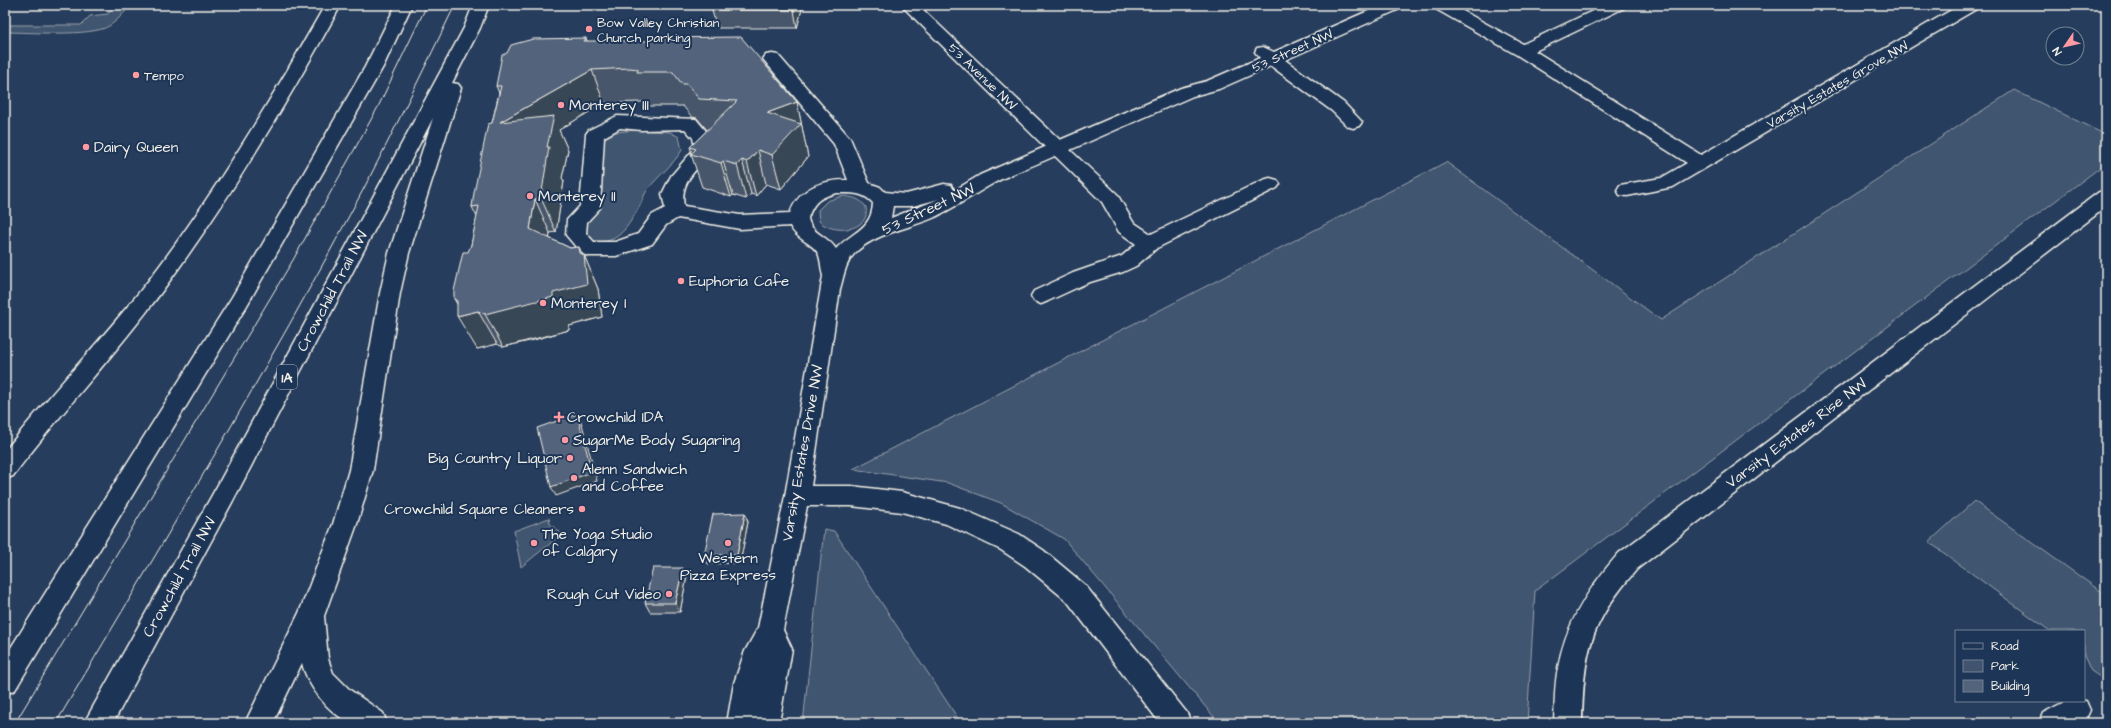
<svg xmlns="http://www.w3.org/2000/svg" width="2111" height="728" font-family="'Architects Daughter',sans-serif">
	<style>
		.green { fill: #40546f; stroke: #9aa2ac }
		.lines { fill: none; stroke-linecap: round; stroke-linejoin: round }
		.minor-casing { stroke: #f4f1e8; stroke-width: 3 }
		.highway-casing { stroke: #f4f1e8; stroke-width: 3 }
		.minor { fill: #1d3557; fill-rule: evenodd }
		.highway { fill: #1d3557; fill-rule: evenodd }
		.tram { stroke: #f4f1e8; stroke-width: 1 }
		.wall { fill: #47566a; stroke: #f4f1e8 }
		.shaded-wall { fill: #394656; stroke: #f4f1e8 }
		.building { fill: #52647b; stroke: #f4f1e8 }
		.poi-dot { fill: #ff9aa2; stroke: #1d3557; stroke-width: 1.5 }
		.labels { text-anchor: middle; stroke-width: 4; stroke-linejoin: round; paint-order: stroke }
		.far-poi-label { font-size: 13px; fill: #f4f1e8; stroke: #1d3557; text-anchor: start }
		.far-street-label { font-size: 13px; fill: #f4f1e8; stroke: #1d3557 }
		.shield { fill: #1d3557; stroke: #b4b9bc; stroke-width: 1 }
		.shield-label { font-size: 14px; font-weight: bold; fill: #f4f1e8 }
		.poi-label { font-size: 15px; fill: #f4f1e8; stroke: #1d3557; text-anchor: start }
		.street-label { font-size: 15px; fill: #f4f1e8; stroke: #1d3557 }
	</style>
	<rect width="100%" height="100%" fill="#263d5d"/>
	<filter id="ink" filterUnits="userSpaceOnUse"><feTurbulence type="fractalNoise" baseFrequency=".025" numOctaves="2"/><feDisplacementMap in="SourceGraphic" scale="8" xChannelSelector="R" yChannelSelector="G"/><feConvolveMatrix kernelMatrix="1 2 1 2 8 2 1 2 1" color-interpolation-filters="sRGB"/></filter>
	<g filter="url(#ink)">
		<g class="green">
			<path d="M 113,5 L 131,5 C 125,12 117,21 109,26 C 92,37 27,32 5,32 L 5,25 L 81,25 L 90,16 L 108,14 Z"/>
			<polygon points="2014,90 2106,135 2106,163 1535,591 1527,723 1219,723 1064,539 1001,503 948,483 853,469 1446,162 1661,320"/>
			<path d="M 636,130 L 670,132 L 679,137 L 682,150 C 673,165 659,175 648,189 C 643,195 642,204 637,211 C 622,236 613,248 581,238 L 603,139 L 616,132 Z"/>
			<path d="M 842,196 C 852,197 860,198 866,207 C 871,232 832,235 819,221 L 818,210 L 827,201 Z"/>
			<polygon points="1974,501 2106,595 2106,681 2091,671 2084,656 2084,631 2050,631 1929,542"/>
			<polygon points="549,518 550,524 562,534 521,567 514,531"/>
			<polygon points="824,529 834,531 961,723 803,723"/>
		</g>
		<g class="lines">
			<g class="minor-casing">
				<g id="minor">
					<path d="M 901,5 L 918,5 L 1060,140 L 1181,88 L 1207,81 L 1260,58 L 1255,52 L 1257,48 L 1263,47 L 1274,52 L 1382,5 L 1404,5 L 1402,8 L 1285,60 L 1344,103 L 1362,122 L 1359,126 L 1353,128 L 1347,126 L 1332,111 L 1271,66 L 1219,89 L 1193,96 L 1070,150 L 1117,194 L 1133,222 L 1151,234 L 1263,180 L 1270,178 L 1277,180 L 1280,184 L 1277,188 L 1157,248 L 1136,266 L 1123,272 L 1087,283 L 1048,301 L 1041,304 L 1034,301 L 1031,296 L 1034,291 L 1073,273 L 1122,256 L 1136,244 L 1119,232 L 1102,202 L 1055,156 C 1035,165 1013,173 994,183 C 973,195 954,208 933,218 C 908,229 875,233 855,253 C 845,263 844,276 840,289 L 811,486 L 851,486 L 902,492 L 960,508 L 1019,534 L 1043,550 L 1085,585 L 1187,713 L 1191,723 L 1160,723 L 1067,601 L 1025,566 L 1001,550 L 946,524 L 902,512 L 851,506 L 807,506 L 783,630 L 792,649 L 779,723 L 727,723 L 734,683 L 745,651 L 758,628 L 785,496 L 823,276 C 821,269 821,259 818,253 C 811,242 797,240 790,226 L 740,229 L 678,218 L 666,225 L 652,244 L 616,256 L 589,256 L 582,254 L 566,235 L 567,220 L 580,206 L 586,134 L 589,130 L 617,116 L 696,119 L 711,137 L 713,149 C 700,169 679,179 684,206 L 740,215 L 790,213 C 800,187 822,180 848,180 L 834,144 L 763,59 L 766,55 L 772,54 L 778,55 L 850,138 L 869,183 L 880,187 L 885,192 L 906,194 L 944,184 L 951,185 L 954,190 L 952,192 L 980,175 L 1045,147 ZM 620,128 L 641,130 L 685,129 L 693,138 L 695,148 L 671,176 L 662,194 L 665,208 L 652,215 L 638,234 L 615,242 L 594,242 L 586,233 L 587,222 L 600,208 L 604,137 ZM 837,193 C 852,193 863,192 873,203 C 872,230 851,232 836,249 C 828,236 810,233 808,218 C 814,201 820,197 837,193 ZM 939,199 L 891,218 L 893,206 L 913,206 Z"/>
					<polygon points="1432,5 1452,5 1523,44 1605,5 1626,5 1624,8 1535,51 1701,155 1960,5 1980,5 1978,8 1673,187 1627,196 1620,195 1617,190 1620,185 1661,178 1687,163 1517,55 1434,8"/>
					<path d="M 2106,191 L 2106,207 L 1637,569 C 1589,625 1584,651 1582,723 L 1554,723 C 1555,705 1554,686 1558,668 C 1565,624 1590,586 1619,553 L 2099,192 Z"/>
					<polygon points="2066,701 2086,701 2090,710 2086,719 2079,723 2039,723 2043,713"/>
				</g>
			</g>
			<g class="highway-casing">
				<g id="highway">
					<path d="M 325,5 L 341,5 C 287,103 230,199 163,290 C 116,354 61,412 13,476 L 5,479 L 5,451 C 51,392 103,339 149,280 C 215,193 271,100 325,5 Z"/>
					<polygon points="396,5 412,5 383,67 246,307 15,690 5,694 5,657 232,297 365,67"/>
					<path d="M 473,5 L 489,5 L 480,28 L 452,83 L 458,84 L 461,88 L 409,253 L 400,293 L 373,470 L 357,524 L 324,616 L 328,659 L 333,673 L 350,690 L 383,713 L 387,723 C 378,723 357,726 349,722 C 328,713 307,685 302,663 L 273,723 L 245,723 L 299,613 L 333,524 L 349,470 L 380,293 L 389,253 L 433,118 L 236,495 L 113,723 L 84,723 L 220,481 L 464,28 Z"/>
				</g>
			</g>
			<use href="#minor" class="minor"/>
			<use href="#highway" class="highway"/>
			<g class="tram">
				<polyline points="15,723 293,260 378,107 427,5"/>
				<path d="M 56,723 C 160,547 267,371 363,190 C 395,129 425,67 455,5"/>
			</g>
		</g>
		<g class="wall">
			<polygon points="803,5 797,28 718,28 718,25 716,25 711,7"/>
			<polygon points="586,38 587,41 797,102 808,157 781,189 766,184 756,196 751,194 746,199 733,195 731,197 702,187 691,154 692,153 690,147 707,130 697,118 692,117 683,106 648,106 647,102 641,102 604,103 559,130 568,150 562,178 564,181 556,232 550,233 549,238 570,248 579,247 582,254 584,255 598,289 602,317 569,326 569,330 534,340 503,347 497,344 477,349 457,304 454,299 471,245 477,217 472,207 499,93 496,86"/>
			<polygon points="745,513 748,522 740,563 708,564 704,555"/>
			<polygon points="687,576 680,612 650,612 645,603"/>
		</g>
		<g class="shaded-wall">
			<polygon points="795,5 803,5 797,28 794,10"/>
			<polygon points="592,70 604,103 559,130 568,150 562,178 564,181 556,232 541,198 500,122"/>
			<polygon points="797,102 808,157 781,189 772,155 767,113"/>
			<polygon points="758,150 766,184 756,196 747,162"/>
			<polygon points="742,160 751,194 746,199 737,165"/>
			<polygon points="723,161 733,195 731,197 721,163"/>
			<polygon points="535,199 550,233 546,263 530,229"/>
			<polygon points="579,247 584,258 584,255 598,289 602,317 569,326 569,330 503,347 485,314 553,293"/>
			<polygon points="478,311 497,344 477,349 457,316"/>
			<polygon points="577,414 582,424 597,481 556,496 551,487"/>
			<polygon points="745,513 748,522 740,563 737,555"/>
			<polygon points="683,568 687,576 680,612 675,603"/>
		</g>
		<g class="building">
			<polygon points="711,5 795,5 794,10 714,10 715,7 711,7"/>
			<polygon points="741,37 797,102 767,113 801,124 772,155 758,150 747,162 742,160 737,165 723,161 721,163 691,154 696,149 690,147 737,101 699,99 687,84 682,84 673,72 637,72 638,69 630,68 592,70 500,122 554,116 547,147 549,147 541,198 535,199 530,229 570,248 579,247 580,253 584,255 587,284 553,293 553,297 516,306 485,314 478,311 457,316 457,301 454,299 454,291 463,252 468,252 471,245 479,206 472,207 474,193 488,124 492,123 501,86 496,86 502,55 507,53 511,45 533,39 586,38 584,41 650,41 651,38"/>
			<polygon points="577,414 592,472 551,487 537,428"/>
			<polygon points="745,513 737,555 704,555 713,514"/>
			<polygon points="653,568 683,568 675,603 645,603"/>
		</g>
	</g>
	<g class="poi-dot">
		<circle cx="589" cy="29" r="4"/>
		<circle cx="136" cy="75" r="4"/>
		<circle cx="561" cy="105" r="4"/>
		<circle cx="86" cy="147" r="4"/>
		<circle cx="530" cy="196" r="4"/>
		<circle cx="681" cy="281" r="4"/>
		<circle cx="543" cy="303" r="4"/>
		<path d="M557 411h4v4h4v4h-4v4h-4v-4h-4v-4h4z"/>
		<circle cx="565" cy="440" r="4"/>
		<circle cx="570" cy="458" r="4"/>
		<circle cx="574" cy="478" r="4"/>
		<circle cx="582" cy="509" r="4"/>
		<circle cx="534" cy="543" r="4"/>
		<circle cx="728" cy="543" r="4"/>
		<circle cx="669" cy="594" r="4"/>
	</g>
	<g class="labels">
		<g class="far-poi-label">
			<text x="597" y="27">Bow Valley Christian<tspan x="597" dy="15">Church parking</tspan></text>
			<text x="144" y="80">Tempo</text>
		</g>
		<g class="far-street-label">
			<text transform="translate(1292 50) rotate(-24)" y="5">53 Street NW</text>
			<text transform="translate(983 76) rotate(44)" y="5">53 Avenue NW</text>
			<text transform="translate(1837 84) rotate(-30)" y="5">Varsity Estates Grove NW</text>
		</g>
		<rect class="shield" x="277" y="365" width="20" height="24" rx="3"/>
		<g class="shield-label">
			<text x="287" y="382">1A</text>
		</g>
		<g class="poi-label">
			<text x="569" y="110">Monterey III</text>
			<text x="94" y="152">Dairy Queen</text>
			<text x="538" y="201">Monterey II</text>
			<text x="689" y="286">Euphoria Cafe</text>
			<text x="551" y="308">Monterey I</text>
			<text x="567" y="422">Crowchild IDA</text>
			<text x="573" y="445">SugarMe Body Sugaring</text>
			<text x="562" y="463" text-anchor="end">Big Country Liquor</text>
			<text x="582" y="474">Alenn Sandwich<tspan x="582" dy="17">and Coffee</tspan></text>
			<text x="574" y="514" text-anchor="end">Crowchild Square Cleaners</text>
			<text x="542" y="539">The Yoga Studio<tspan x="542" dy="17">of Calgary</tspan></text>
			<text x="728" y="563" text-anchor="middle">Western<tspan x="728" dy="17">Pizza Express</tspan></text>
			<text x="661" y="599" text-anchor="end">Rough Cut Video</text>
		</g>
		<g class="street-label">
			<text transform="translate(928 209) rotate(-25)" y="5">53 Street NW</text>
			<text transform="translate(332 291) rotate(-62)" y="5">Crowchild Trail NW</text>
			<text transform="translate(1796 433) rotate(-37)" y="5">Varsity Estates Rise NW</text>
			<text transform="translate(802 453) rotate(-80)" y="5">Varsity Estates Drive NW</text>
			<text transform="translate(179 577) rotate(-61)" y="5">Crowchild Trail NW</text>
		</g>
	</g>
	<rect width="2111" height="728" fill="none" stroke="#1d3557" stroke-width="20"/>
	<rect x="10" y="10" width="2091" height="708" fill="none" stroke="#f4f1e8" stroke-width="1.5" filter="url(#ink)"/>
	<rect x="1955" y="630" width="130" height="72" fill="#1d3557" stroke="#738091"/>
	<rect x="1963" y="643" width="20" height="6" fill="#1d3557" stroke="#738091"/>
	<text x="1991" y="650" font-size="12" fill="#f4f1e8">Road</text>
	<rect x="1963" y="660" width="20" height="12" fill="#40546f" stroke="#738091"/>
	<text x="1991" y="670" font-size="12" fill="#f4f1e8">Park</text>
	<rect x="1963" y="680" width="20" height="12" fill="#52647b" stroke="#738091"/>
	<text x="1991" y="690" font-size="12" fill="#f4f1e8">Building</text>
	<g transform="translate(2065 46) rotate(236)"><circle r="19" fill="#1d3557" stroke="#738091"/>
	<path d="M0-3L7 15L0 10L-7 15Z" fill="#ff9aa2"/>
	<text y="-6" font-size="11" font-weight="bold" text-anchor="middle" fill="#f4f1e8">N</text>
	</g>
</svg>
